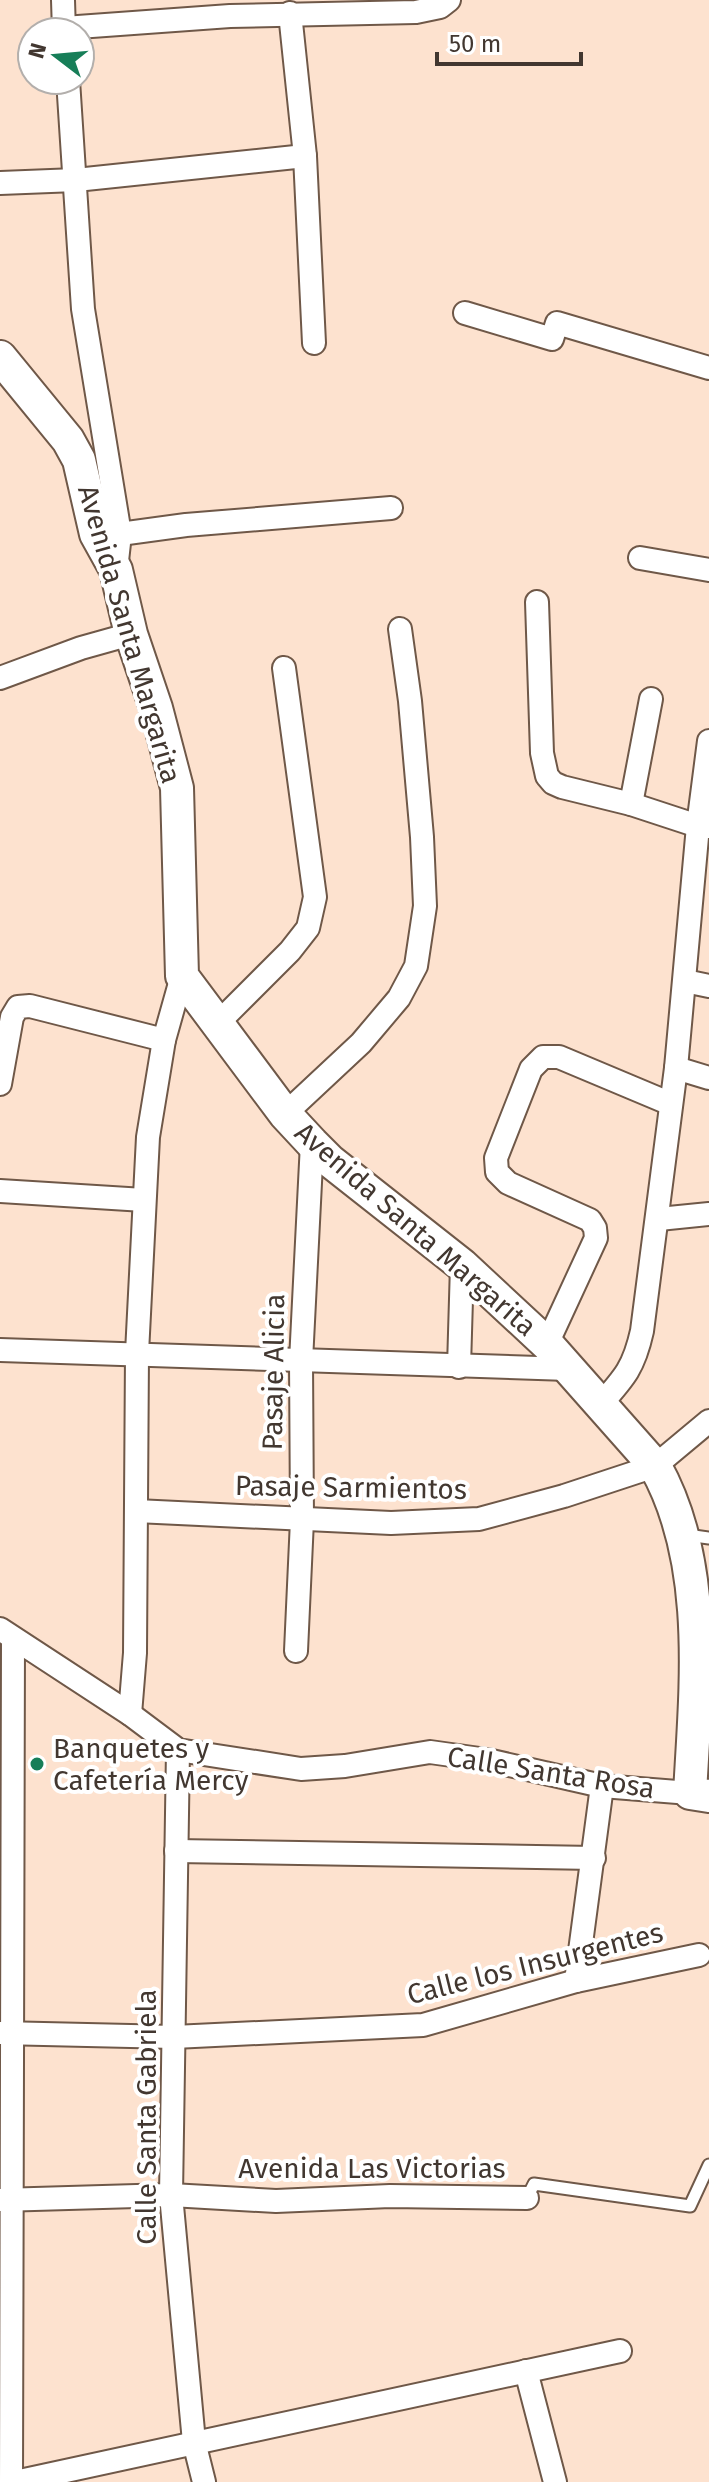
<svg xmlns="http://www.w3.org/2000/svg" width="709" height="2482" font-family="'Fira Sans',sans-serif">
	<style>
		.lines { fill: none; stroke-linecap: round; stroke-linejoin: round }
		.lane-casing { stroke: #6f5848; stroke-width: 15 }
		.street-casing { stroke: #6f5848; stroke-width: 26 }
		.secondary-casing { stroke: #6f5848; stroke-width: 36 }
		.lane { stroke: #fff; stroke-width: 11 }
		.street { stroke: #fff; stroke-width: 22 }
		.secondary { stroke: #fff; stroke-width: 32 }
		.poi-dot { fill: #177e58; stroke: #fff; stroke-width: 3 }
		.labels { text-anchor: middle; stroke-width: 8; stroke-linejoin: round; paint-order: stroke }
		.street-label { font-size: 28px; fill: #423730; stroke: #fff }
		.poi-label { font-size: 28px; fill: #423730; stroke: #fff; text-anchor: start }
	</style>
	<rect width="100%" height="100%" fill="#fde2cf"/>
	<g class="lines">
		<g class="lane-casing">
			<g id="lane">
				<polyline points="687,1535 709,1538"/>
				<polyline points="527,2198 534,2184 690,2206 709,2165"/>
			</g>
		</g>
		<g class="street-casing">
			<g id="street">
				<polyline points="63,0 64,32"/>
				<polyline points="290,13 305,156 314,343"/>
				<polyline points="64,28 230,16 416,12 440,7 449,0"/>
				<polyline points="68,80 83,309 120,534 116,570"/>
				<polyline points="0,183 76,180 305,156"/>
				<polyline points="465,313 552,339 557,323 709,368"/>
				<polyline points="120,534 186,525 391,508"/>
				<polyline points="640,558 709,570"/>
				<polyline points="537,602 542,753 547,776 553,783 562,787 631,804 698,826 709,827"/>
				<polyline points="0,678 81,648 131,634"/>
				<polyline points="631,804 651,699"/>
				<polyline points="685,981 709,986"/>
				<polyline points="218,1023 290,951 308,928 315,897 284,668"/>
				<polyline points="676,1068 709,1078"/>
				<polyline points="0,1084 12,1017 18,1007 30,1006 164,1040"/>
				<polyline points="285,1114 361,1043 399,998 416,966 425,906 422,837 410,701 400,629"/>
				<polyline points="0,1191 144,1200"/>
				<polyline points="659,1219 709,1214"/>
				<polyline points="547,1344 596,1238 595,1228 590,1220 508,1183 497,1172 496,1158 531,1069 543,1057 559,1057 671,1104"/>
				<polyline points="0,1350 568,1369"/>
				<polyline points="459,1367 462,1265"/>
				<path d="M 601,1404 C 625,1377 634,1367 642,1331 L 676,1068 L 698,826 L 709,741"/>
				<polyline points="136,1511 391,1523 479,1519 564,1496 655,1466 709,1421"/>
				<polyline points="0,1629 130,1714 178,1750 301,1769 345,1766 430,1752 487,1760 602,1786 690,1793"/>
				<polyline points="296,1651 302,1520 301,1361 312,1143"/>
				<polyline points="130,1714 135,1653 137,1353 148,1137 164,1040 182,976"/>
				<polyline points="178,1750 171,2195 194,2442 204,2482"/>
				<polyline points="176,1851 594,1858"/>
				<polyline points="576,1981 602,1786"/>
				<polyline points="0,2033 174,2037 423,2025 576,1981 699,1955"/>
				<polyline points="0,2200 171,2195 276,2201 390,2196 527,2198"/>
				<polyline points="526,2371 555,2482"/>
				<polyline points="11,2482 13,1639"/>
				<polyline points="15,2482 620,2351"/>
			</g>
		</g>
		<g class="secondary-casing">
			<path id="secondary" d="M 0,357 L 68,440 L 79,460 L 96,534 L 116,570 L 131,634 L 156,708 L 177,788 L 182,976 L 285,1114 L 312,1143 L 330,1161 L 462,1265 L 547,1344 L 655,1466 C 709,1562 696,1685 690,1793 L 709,1796"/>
		</g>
		<use href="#lane" class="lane"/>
		<use href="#street" class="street"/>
		<use href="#secondary" class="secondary"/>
	</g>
	<circle class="poi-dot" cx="37" cy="1764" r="8"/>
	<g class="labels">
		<g class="street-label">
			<text transform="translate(130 634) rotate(74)" y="10">Avenida Santa Margarita</text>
			<text transform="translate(416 1229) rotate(41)" y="10">Avenida Santa Margarita</text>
			<text transform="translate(273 1372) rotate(-89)" y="10">Pasaje Alicia</text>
			<text transform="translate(351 1487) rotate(1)" y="10">Pasaje Sarmientos</text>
			<text transform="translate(551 1772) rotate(9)" y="10">Calle Santa Rosa</text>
			<text transform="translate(535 1963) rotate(-14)" y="10">Calle los Insurgentes</text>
			<text transform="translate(146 2117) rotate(-90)" y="10">Calle Santa Gabriela</text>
			<text x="372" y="2178">Avenida Las Victorias</text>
		</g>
		<g class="poi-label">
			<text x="53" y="1758">Banquetes y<tspan x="53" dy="32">Cafetería Mercy</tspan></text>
		</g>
	</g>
	<g transform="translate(56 56) rotate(286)"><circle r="38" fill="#ffffff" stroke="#b3afac" stroke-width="2"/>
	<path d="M0-6L14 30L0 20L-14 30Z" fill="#177e58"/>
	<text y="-12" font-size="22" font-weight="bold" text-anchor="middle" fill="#423730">N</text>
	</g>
	<path d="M437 52v12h144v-12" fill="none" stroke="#423730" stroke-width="4"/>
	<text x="449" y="52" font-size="24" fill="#423730" stroke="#ffffff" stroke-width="6" paint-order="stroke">50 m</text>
</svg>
